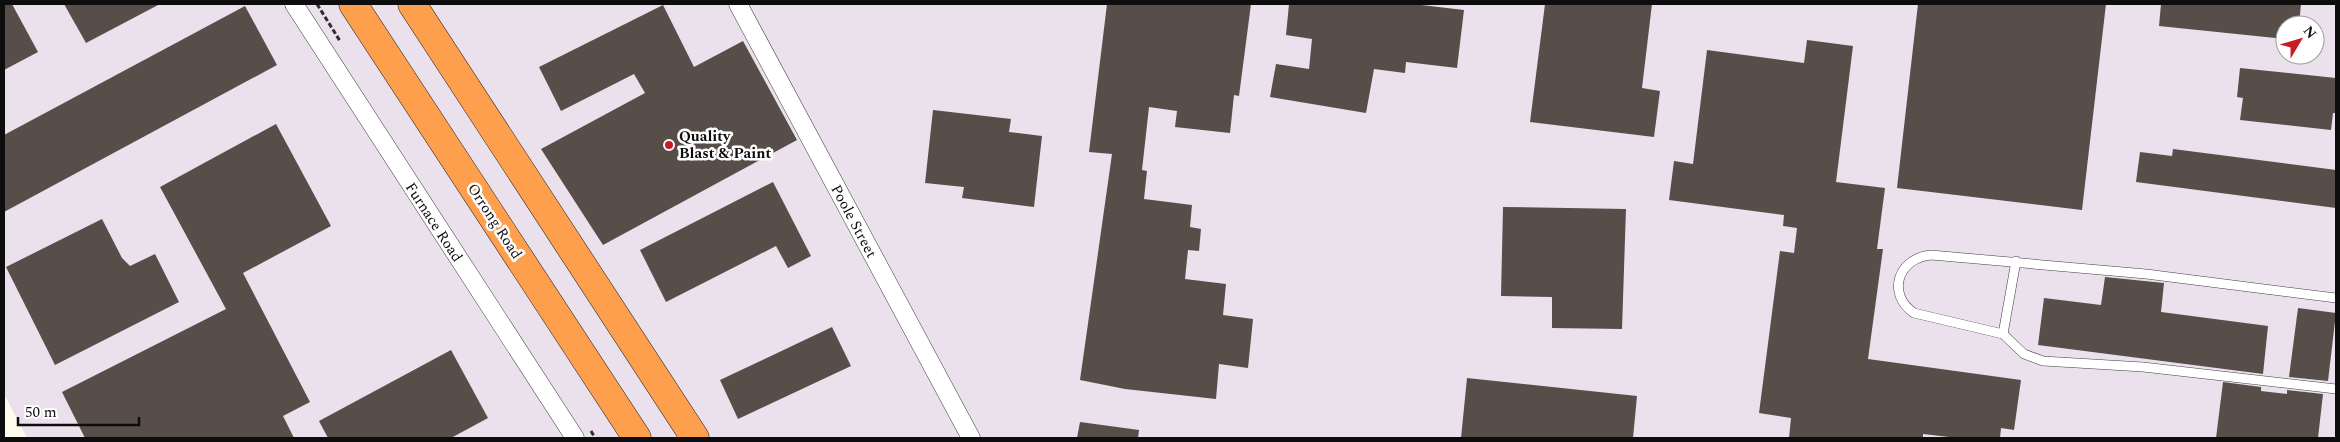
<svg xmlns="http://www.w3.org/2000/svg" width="2340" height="442" font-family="Spectral,serif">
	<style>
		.industrial { fill: #ebe1ed; fill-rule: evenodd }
		.building { fill: #574e49 }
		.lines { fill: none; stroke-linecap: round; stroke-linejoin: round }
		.lane-casing { stroke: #404040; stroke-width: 10 }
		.street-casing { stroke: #404040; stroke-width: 19 }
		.highway-casing { stroke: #1e1e1e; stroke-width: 29 }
		.path { stroke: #2f2f2f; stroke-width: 3; stroke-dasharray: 5 2.5; stroke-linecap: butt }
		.lane { stroke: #fff; stroke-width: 9 }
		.street { stroke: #fff; stroke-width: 18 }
		.highway { stroke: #fe9f4d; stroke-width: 28 }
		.poi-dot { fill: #c61c23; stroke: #fff; stroke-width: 2 }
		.labels { text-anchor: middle; stroke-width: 5; stroke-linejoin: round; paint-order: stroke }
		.poi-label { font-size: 15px; font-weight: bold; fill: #0d0d0d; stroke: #fff; text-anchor: start }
		.street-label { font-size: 15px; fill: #0d0d0d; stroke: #fff }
	</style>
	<rect width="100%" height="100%" fill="#fffced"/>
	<path class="industrial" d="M 4,4 L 2336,4 L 2336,438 L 27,438 L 4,394 ZM 2285,25 L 2315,25 L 2315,55 L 2285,55 Z"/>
	<g class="building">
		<polygon points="4,4 12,4 38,52 4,70"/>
		<polygon points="64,4 160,4 86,43"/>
		<polygon points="1107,4 1251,4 1239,96 1234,95 1230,133 1175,127 1177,111 1149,107 1142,170 1147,171 1144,199 1192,205 1190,227 1201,229 1199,251 1188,250 1185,279 1226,284 1223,315 1253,319 1248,368 1219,364 1216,399 1125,389 1080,380 1112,154 1089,152"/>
		<polygon points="1289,4 1413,4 1464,10 1457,68 1406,62 1405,73 1374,69 1366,113 1270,97 1276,64 1309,69 1312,39 1286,35"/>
		<polygon points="1545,4 1652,4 1642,88 1660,91 1654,137 1530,122"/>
		<polygon points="1918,4 2106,4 2082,210 1897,188"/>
		<polygon points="2161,4 2301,4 2299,25 2285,25 2285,39 2159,26"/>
		<polygon points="663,5 694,67 743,41 797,140 603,245 541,149 645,93 634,74 561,111 539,67"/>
		<polygon points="245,6 277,65 4,212 4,135"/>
		<polygon points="1807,40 1853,46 1836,182 1885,188 1877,249 1883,249 1868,359 2021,380 2014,430 2001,428 2000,438 1958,438 1923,434 1923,438 1789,438 1791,418 1759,413 1780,251 1794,253 1797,228 1783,226 1784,215 1669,200 1674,161 1693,164 1707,50 1804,63"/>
		<polygon points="2240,68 2336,78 2336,113 2333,113 2331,130 2240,120 2243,98 2237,97"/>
		<polygon points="933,110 1011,119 1009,132 1042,136 1034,207 962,198 964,187 925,183"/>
		<polygon points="276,124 331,226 243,273 310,402 283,416 294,438 85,438 62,392 226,309 160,187"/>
		<polygon points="2173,149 2336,170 2336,208 2136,182 2140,152 2172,156"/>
		<polygon points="773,182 811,256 788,268 776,246 666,302 640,250"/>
		<polygon points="1503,207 1626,209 1622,329 1552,328 1552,297 1501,296"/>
		<polygon points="102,219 122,258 130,266 155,254 179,302 55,365 6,267"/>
		<polygon points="2105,277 2164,283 2161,312 2268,326 2263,374 2038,345 2044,298 2101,305"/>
		<polygon points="2298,308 2336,313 2328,381 2289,377"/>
		<polygon points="832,327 851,366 738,419 720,380"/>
		<polygon points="451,350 488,418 451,438 328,438 319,421"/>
		<polygon points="1467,378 1637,396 1633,438 1461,438"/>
		<polygon points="2223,382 2261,387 2261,391 2287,394 2287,390 2323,394 2318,438 2216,438"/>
		<polygon points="1080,422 1139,430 1138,438 1077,438"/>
	</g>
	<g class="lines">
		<g class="lane-casing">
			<g id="lane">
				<path d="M 2336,298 L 2146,274 L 1931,255 C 1898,258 1886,294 1914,313 L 2003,334 L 2024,354 L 2043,361 L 2143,367 L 2336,389"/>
				<polyline points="2003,334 2016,261"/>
			</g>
		</g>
		<g class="street-casing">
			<g id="street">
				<polyline points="294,4 575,438"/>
				<polyline points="738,4 971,438"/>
			</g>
		</g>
		<g class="highway-casing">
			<g id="highway">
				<polyline points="353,4 637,438"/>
				<polyline points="412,4 695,438"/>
			</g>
		</g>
		<g class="path">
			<polyline points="317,4 340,41"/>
			<polyline points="591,431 595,438"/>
		</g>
		<use href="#lane" class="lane"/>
		<use href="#street" class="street"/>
		<use href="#highway" class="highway"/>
	</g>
	<circle class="poi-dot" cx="669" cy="145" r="5"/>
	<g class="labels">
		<g class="poi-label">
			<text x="679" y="141">Quality<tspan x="679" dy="17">Blast &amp; Paint</tspan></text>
		</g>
		<g class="street-label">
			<text transform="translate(495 221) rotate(57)" y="5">Orrong Road</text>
			<text transform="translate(854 221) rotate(62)" y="5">Poole Street</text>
			<text transform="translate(434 222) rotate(57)" y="5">Furnace Road</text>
		</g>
	</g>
	<rect width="2340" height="442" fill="none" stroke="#0d0d0d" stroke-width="10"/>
	<g transform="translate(2300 40) rotate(52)"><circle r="24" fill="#ffffff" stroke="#9e9e9e"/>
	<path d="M0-4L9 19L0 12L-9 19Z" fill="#c61c23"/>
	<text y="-8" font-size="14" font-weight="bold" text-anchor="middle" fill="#0d0d0d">N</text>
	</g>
	<path d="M18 417v8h121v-8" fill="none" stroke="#0d0d0d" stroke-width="2.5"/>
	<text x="25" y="417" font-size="15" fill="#0d0d0d" stroke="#ffffff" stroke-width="4" paint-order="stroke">50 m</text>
</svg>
